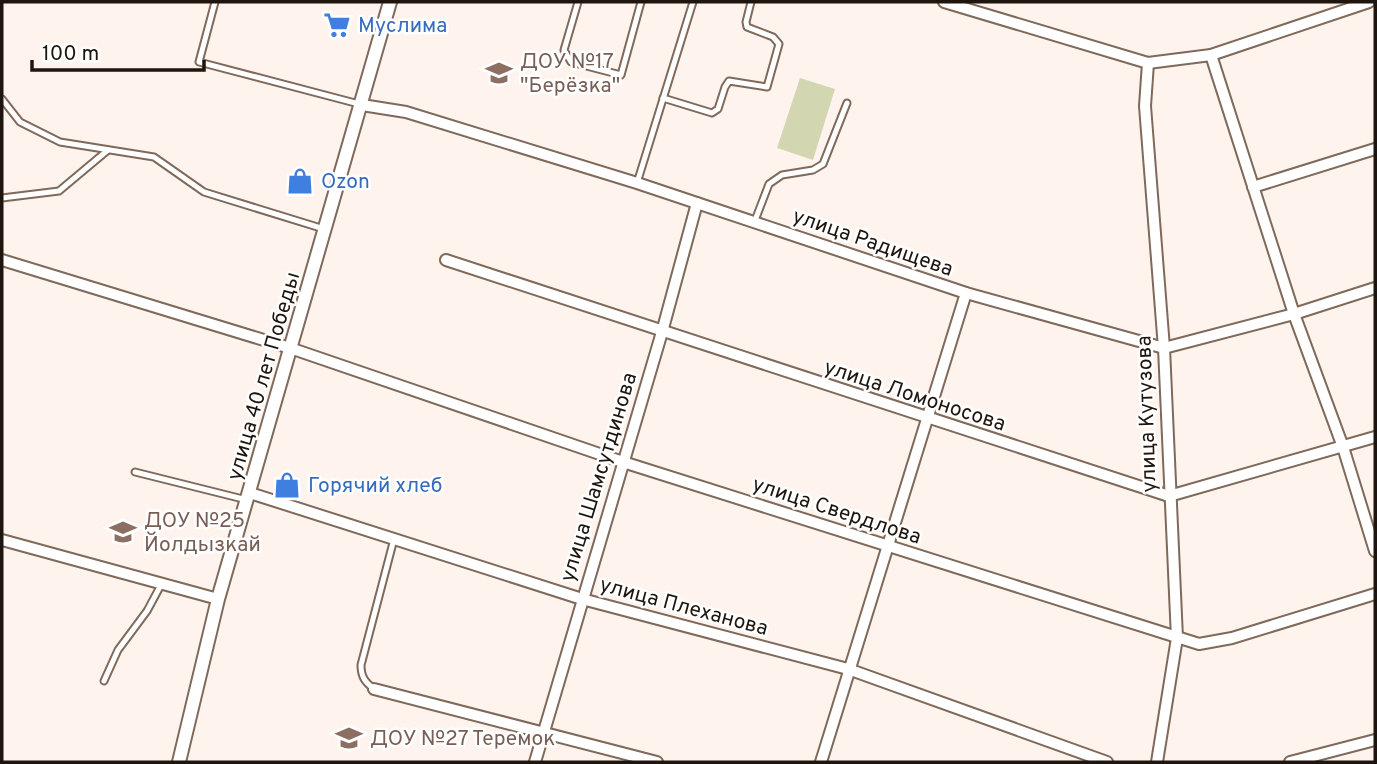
<svg xmlns="http://www.w3.org/2000/svg" width="1377" height="764" font-family="Overpass,sans-serif">
	<style>
		.pitch { fill: #d2d7b1 }
		.lines { fill: none; stroke-linecap: round; stroke-linejoin: round }
		.service-casing { stroke: #7f695a; stroke-width: 9 }
		.minor-casing { stroke: #7f695a; stroke-width: 14 }
		.tertiary-casing { stroke: #7f695a; stroke-width: 16 }
		.service { stroke: #fff; stroke-width: 5 }
		.minor { stroke: #fff; stroke-width: 10 }
		.tertiary { stroke: #fff; stroke-width: 12 }
		.labels { text-anchor: middle; stroke-width: 5; stroke-linejoin: round; paint-order: stroke }
		.shop-label { font-size: 21px; fill: #366cbe; stroke: #fff; text-anchor: start }
		.education-label { font-size: 21px; fill: #785e54; stroke: #fff; text-anchor: start }
		.street-label { font-size: 21px; fill: #1e150f; stroke: #fff }
	</style>
	<rect width="100%" height="100%" fill="#fef4ed"/>
	<polygon class="pitch" points="800,78 835,89 813,160 777,148"/>
	<g class="lines">
		<g class="service-casing">
			<g id="service">
				<polyline points="215,2 199,62 359,104"/>
				<polyline points="578,2 564,50 571,62 621,75 641,2"/>
				<polyline points="663,98 712,113 718,109 725,87 729,81 767,87 779,44 773,37 747,27 746,22 751,2"/>
				<polyline points="2,99 20,122 60,142 154,157 204,192 324,229"/>
				<polyline points="637,183 693,2"/>
				<polyline points="2,198 59,191 108,150"/>
				<polyline points="754,223 769,184 782,175 813,170 823,164 847,103"/>
				<polyline points="135,472 247,500"/>
				<polyline points="104,681 118,650 147,611 162,583"/>
				<path d="M 374,689 C 365,682 361,677 361,665 L 394,539"/>
			</g>
		</g>
		<g class="minor-casing">
			<g id="minor">
				<polyline points="944,2 1148,63 1211,55 1369,2"/>
				<polyline points="1211,55 1294,314 1343,447 1375,551"/>
				<polyline points="1148,63 1145,106 1164,348 1177,638 1157,762"/>
				<polyline points="362,105 406,112 637,183 966,293 1164,348 1294,314 1375,288"/>
				<polyline points="1253,187 1375,149"/>
				<polyline points="2,260 290,348 623,462 1199,644 1232,638 1375,594"/>
				<polyline points="446,260 1169,496 1375,437"/>
				<polyline points="250,493 582,599 848,669 1107,762"/>
				<polyline points="2,540 218,599"/>
				<polyline points="374,689 657,762"/>
				<polyline points="535,762 662,332 697,203"/>
				<polyline points="821,762 966,293"/>
				<polyline points="1290,762 1375,740"/>
			</g>
		</g>
		<g class="tertiary-casing">
			<polyline id="tertiary" points="179,762 218,599 390,2"/>
		</g>
		<use href="#service" class="service"/>
		<use href="#minor" class="minor"/>
		<use href="#tertiary" class="tertiary"/>
	</g>
	<defs>
		<g id="supermarket-bare" transform="scale(2.1)"><path d="M-6-5.5h2.5l.6 2H6L4.5 2H-2.5L-4.4-4H-6ZM-1.5 3.2a1.3 1.3 0 1 0 .1 0ZM3 3.2a1.3 1.3 0 1 0 .1 0Z" fill="#3f7fe0" stroke="#fff" stroke-width="2.5" paint-order="stroke"/></g>
		<g id="school-bare" transform="scale(2.1)"><path d="M0-5L7-2L0 1L-7-2ZM-4 1L0 2.5L4 1V4Q0 6-4 4Z" fill="#8d6e63" stroke="#fff" stroke-width="2.5" paint-order="stroke"/></g>
		<g id="shop-bare" transform="scale(2.1)"><path d="M-5-2.5h2.3a2.7 3.5 0 0 1 5.4 0H5L5.5 6h-11ZM-1.5-2.5h3a1.5 2.3 0 0 0-3 0Z" fill="#3f7fe0" stroke="#fff" stroke-width="2.5" paint-order="stroke"/></g>
	</defs>
	<g fill-rule="evenodd">
		<use href="#supermarket-bare" x="337" y="25"/>
		<use href="#school-bare" x="499" y="73"/>
		<use href="#shop-bare" x="300" y="181"/>
		<use href="#shop-bare" x="287" y="485"/>
		<use href="#school-bare" x="123" y="532"/>
		<use href="#school-bare" x="349" y="738"/>
	</g>
	<g class="labels">
		<g class="shop-label">
			<text x="358" y="32">Муслима</text>
			<text x="321" y="188">Ozon</text>
			<text x="308" y="492">Горячий хлеб</text>
		</g>
		<g class="education-label">
			<text x="520" y="68">ДОУ №17<tspan x="520" dy="24">"Берёзка"</tspan></text>
			<text x="144" y="527">ДОУ №25<tspan x="144" dy="24">Йолдызкай</tspan></text>
			<text x="370" y="745">ДОУ №27 Теремок</text>
		</g>
		<g class="street-label">
			<text transform="translate(873 242) rotate(19)" y="7">улица Радищева</text>
			<text transform="translate(263 376) rotate(-74)" y="7">улица 40 лет Победы</text>
			<text transform="translate(915 395) rotate(18)" y="7">улица Ломоносова</text>
			<text transform="translate(1146 414) rotate(-92)" y="7">улица Кутузова</text>
			<text transform="translate(598 477) rotate(-73)" y="7">улица Шамсутдинова</text>
			<text transform="translate(837 510) rotate(18)" y="7">улица Свердлова</text>
			<text transform="translate(684 606) rotate(15)" y="7">улица Плеханова</text>
		</g>
	</g>
	<rect width="1377" height="764" fill="none" stroke="#1e150f" stroke-width="7"/>
	<path d="M32 60v10h172v-10" fill="none" stroke="#1e150f" stroke-width="3.5"/>
	<text x="42" y="60" font-size="21" fill="#1e150f" stroke="#ffffff" stroke-width="5" paint-order="stroke">100 m</text>
</svg>
